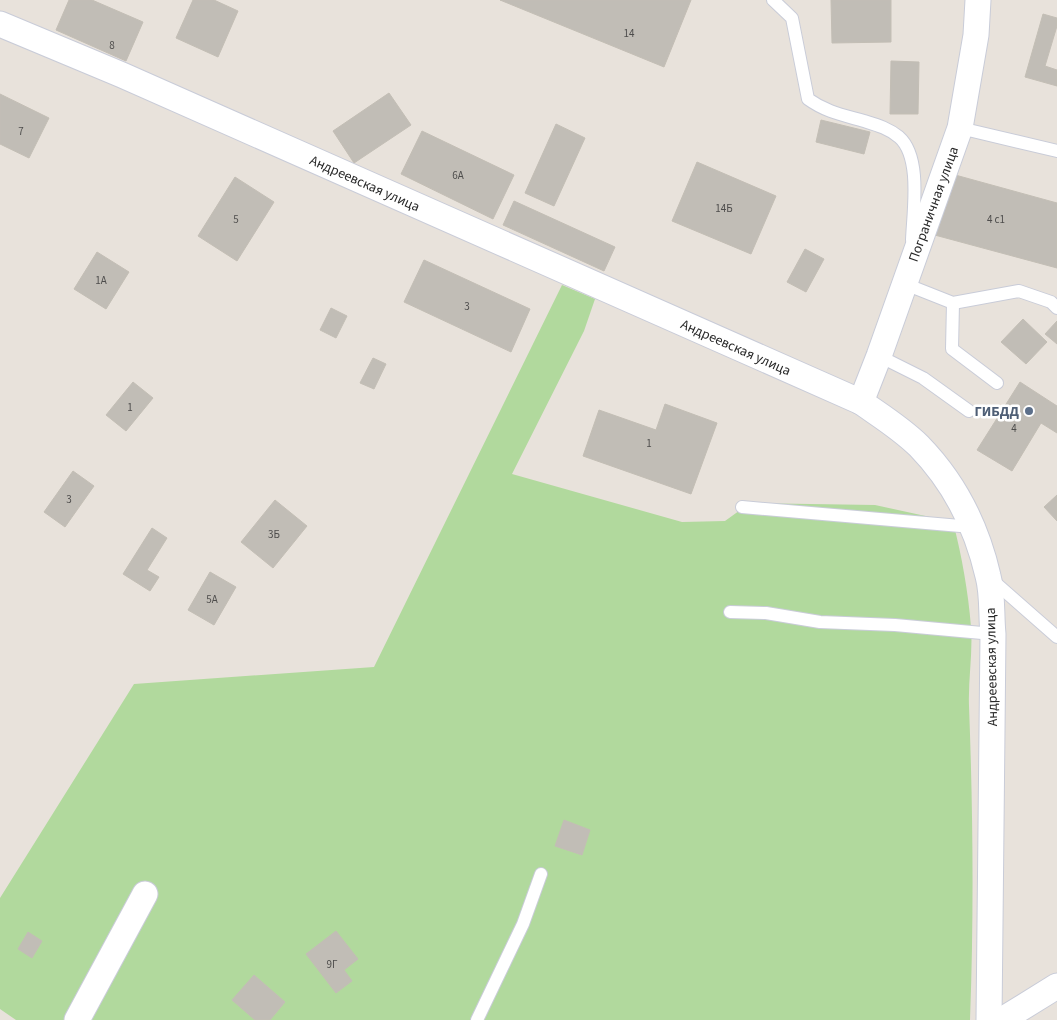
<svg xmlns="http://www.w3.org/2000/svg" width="1057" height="1020" font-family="'Source Sans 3',sans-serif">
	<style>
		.green { fill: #b1d99d }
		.building { fill: #c1bdb6; stroke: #c3beb5 }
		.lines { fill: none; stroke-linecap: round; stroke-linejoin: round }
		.lane-casing { stroke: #c9ccd8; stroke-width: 14 }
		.street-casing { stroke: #c9ccd8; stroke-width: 27 }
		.lane { stroke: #fff; stroke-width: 12 }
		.street { stroke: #fff; stroke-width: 25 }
		.service-dot { fill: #5c6f8a; stroke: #fff; stroke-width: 2 }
		.labels { text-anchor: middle; stroke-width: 5; stroke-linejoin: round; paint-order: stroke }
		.number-label { font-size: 11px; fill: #4e4d4c }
		.street-label { font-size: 14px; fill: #282828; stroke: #fff }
		.service-label { font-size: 14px; font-weight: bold; fill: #4e5e75; stroke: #fff; text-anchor: end }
	</style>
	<rect width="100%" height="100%" fill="#e8e2db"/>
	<path class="green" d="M 562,285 L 595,299 L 584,331 L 512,474 L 682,522 L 725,521 L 750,503 L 875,505 L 953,522 C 962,557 968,591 971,627 C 973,653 968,680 969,706 C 973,811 974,915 970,1020 L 16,1020 L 0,1009 L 0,898 L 134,684 L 374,667 Z"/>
	<g class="building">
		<polygon points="69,0 92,0 143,22 126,61 56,30"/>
		<polygon points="193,0 214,0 238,11 218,57 176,38"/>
		<polygon points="500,0 691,0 664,67"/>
		<polygon points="831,0 891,0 891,42 832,43"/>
		<polygon points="1043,14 1057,18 1057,26 1045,66 1057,70 1057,86 1025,77"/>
		<polygon points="891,61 919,62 918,114 890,114"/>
		<polygon points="389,93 411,125 354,163 333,131"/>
		<polygon points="0,94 49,118 29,158 0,144"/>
		<polygon points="821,120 870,132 864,154 816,142"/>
		<polygon points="556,124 585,138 554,206 525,193"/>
		<polygon points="422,131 514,175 493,219 401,174"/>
		<polygon points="697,162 776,196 751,254 672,221"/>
		<polygon points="948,173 1057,203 1057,268 931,234"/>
		<polygon points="235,177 274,202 237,261 198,236"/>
		<polygon points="514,201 615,247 604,271 503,225"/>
		<polygon points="805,249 824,259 806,292 787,282"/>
		<polygon points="97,252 129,272 106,309 74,289"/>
		<polygon points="424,260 530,309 511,352 404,302"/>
		<polygon points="331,308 347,316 336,338 320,330"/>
		<polygon points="1023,319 1047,342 1026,364 1001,342"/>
		<polygon points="1057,321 1057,344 1045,334"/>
		<polygon points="373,358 386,364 374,389 360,383"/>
		<polygon points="133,382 153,398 126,431 106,415"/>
		<polygon points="1020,382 1057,406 1057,433 1041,423 1012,471 977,450"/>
		<polygon points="665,404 717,423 691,494 583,456 599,410 656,430"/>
		<polygon points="73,471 94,486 65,527 44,512"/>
		<polygon points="1057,495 1057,521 1044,507"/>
		<polygon points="275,500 307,526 273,568 241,542"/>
		<polygon points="152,528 167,538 147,570 159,577 150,591 123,574"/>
		<polygon points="210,572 236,587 214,625 188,610"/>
		<polygon points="564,820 590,830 582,855 555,846"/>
		<polygon points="336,931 358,959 344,970 352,981 336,993 306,954"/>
		<polygon points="28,932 42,941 32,958 18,949"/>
		<polygon points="254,975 285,1002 270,1020 255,1020 232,1000"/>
	</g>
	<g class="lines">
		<g class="lane-casing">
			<g id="lane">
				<path d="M 773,0 L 792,18 L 808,99 C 826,112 843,115 864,121 C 877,125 888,128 899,137 C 922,157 913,212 912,240"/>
				<polyline points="960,128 1057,151"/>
				<polyline points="905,284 953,303 1019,291 1051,302 1057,308"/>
				<polyline points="953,303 952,349 997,383"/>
				<polyline points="879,356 923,378 969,411"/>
				<polyline points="742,507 972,527"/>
				<polyline points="991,579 1057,637"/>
				<polyline points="730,612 766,613 820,622 895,625 993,634"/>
				<polyline points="477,1020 523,924 541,874"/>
			</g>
		</g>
		<g class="street-casing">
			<g id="street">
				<path d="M 0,24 L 122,75 L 861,402 C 881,416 902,429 919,446 C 954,482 977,528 988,576 C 993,594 991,615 993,634 L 989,1020"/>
				<polyline points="861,402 879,356 960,128 976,35 978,0"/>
				<polyline points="77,1020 145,894"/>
				<polyline points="1002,1020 1057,986"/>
			</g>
		</g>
		<use href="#lane" class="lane"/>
		<use href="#street" class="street"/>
	</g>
	<circle class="service-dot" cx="1029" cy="411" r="5"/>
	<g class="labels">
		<g class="number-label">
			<text x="629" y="37">14</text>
			<text x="112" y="49">8</text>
			<text x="21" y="135">7</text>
			<text x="458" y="179">6А</text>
			<text x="724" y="212">14Б</text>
			<text x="236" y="223">5</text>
			<text x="996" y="223">4 с1</text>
			<text x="101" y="284">1А</text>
			<text x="467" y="310">3</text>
			<text x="130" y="411">1</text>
			<text x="1014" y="432">4</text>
			<text x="649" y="447">1</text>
			<text x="69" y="503">3</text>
			<text x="274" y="538">3Б</text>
			<text x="212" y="603">5А</text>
			<text x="332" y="968">9Г</text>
		</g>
		<g class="street-label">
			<text transform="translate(365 183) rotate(24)" y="5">Андреевская улица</text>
			<text transform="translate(933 204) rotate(-70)" y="5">Пограничная улица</text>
			<text transform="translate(736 347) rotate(24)" y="5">Андреевская улица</text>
			<text transform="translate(991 667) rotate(-91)" y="5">Андреевская улица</text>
		</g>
		<g class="service-label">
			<text x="1019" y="416">ГИБДД</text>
		</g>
	</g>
</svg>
